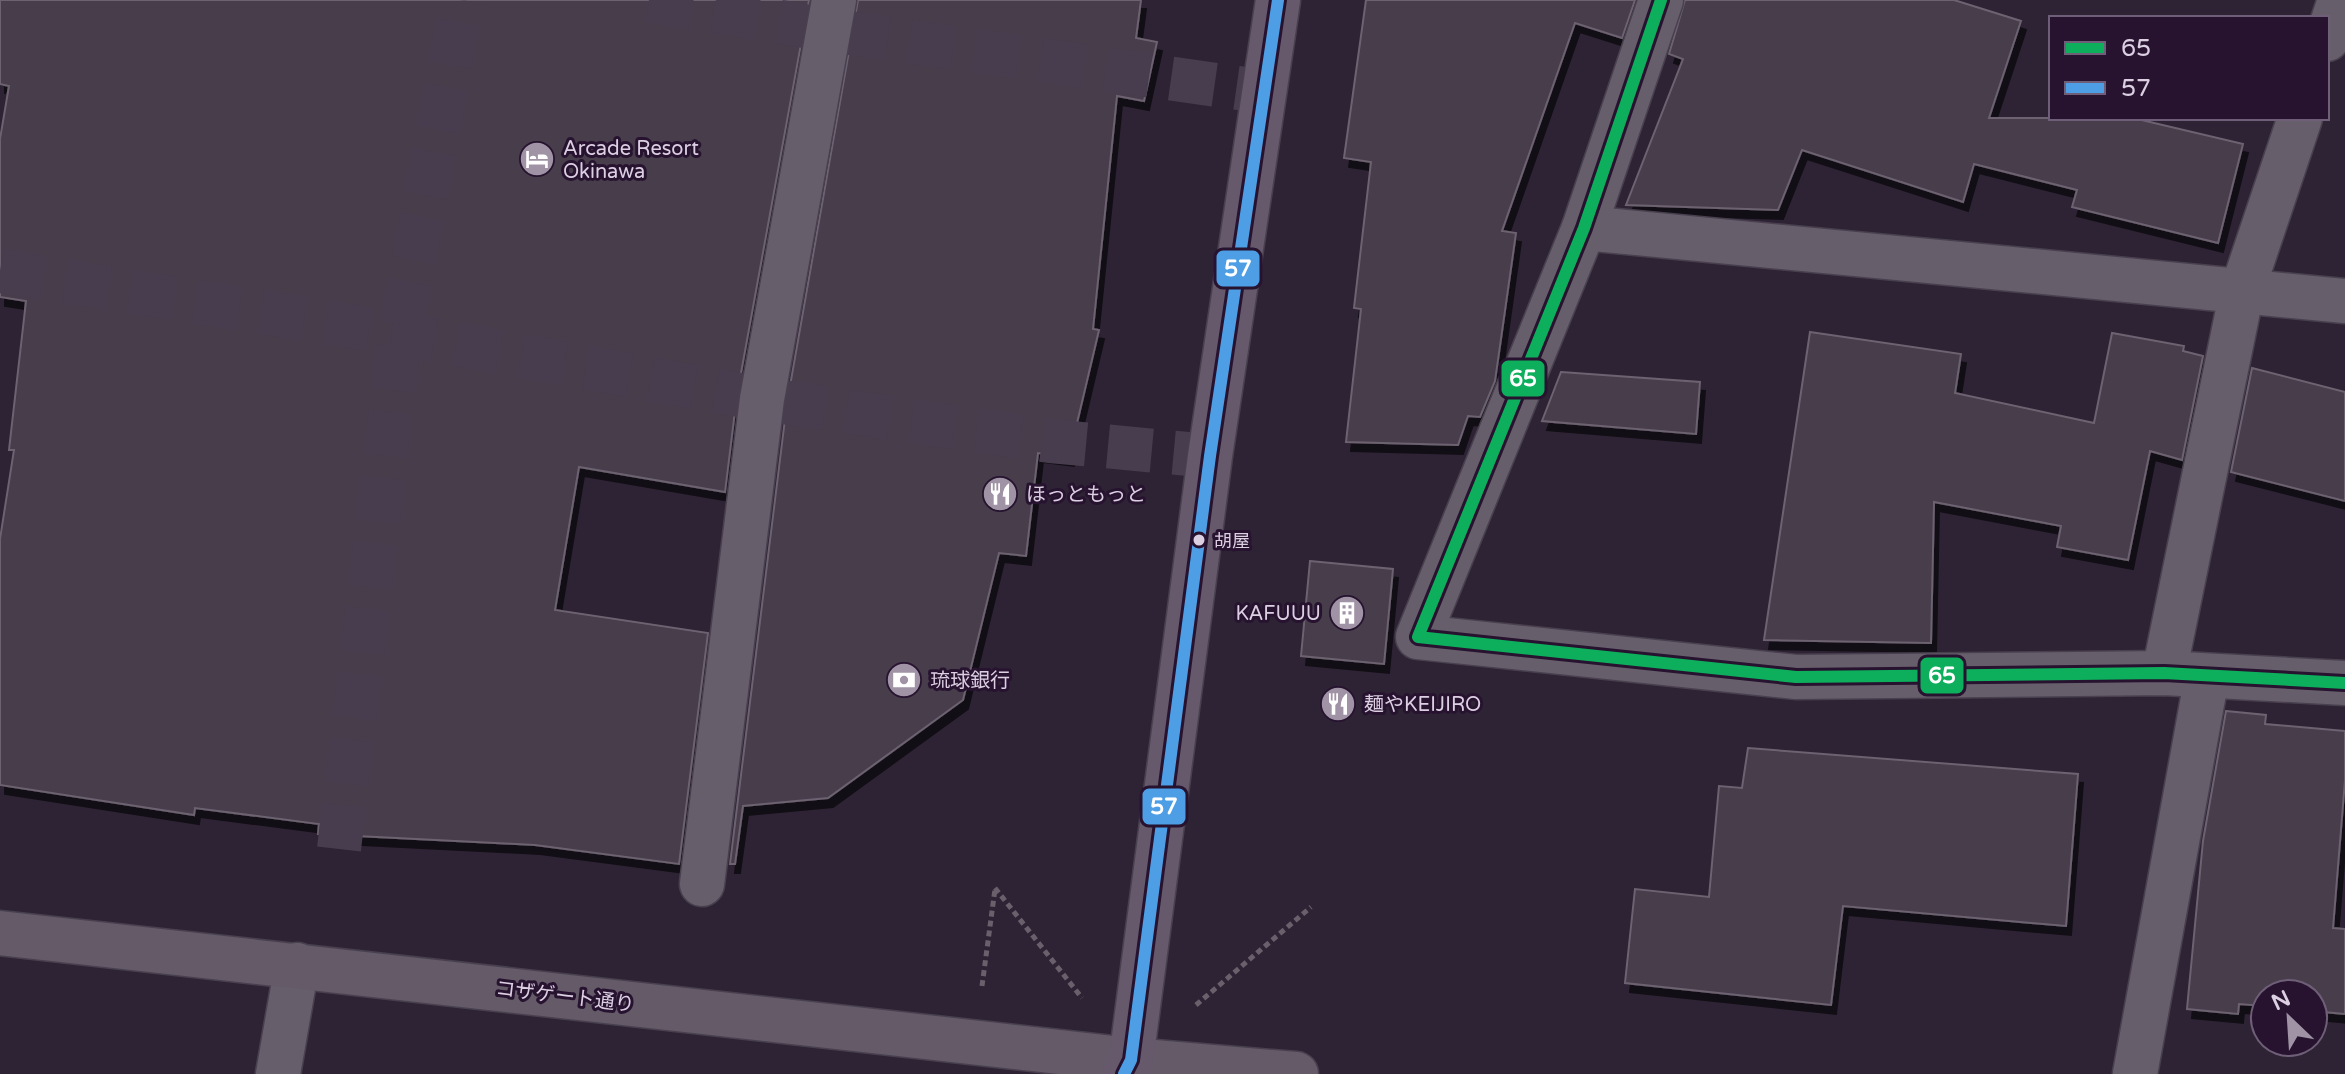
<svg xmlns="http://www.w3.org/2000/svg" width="2345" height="1074" font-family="'Varela Round','Noto Sans JP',sans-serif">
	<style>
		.building { fill: #463c4b; stroke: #6c6270; stroke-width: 2; filter: url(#shadow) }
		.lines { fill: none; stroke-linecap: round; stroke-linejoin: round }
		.street-tunnel { stroke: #483d4e; stroke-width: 44; stroke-dasharray: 44 22; stroke-linecap: butt }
		.street-casing { stroke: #49404f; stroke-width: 47 }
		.secondary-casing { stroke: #49404f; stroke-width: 47 }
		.highway-casing { stroke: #49404f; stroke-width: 47 }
		.path { stroke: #69606c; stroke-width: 5; stroke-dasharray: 6 4; stroke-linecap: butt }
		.street { stroke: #675e6b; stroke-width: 44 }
		.secondary { stroke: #645a68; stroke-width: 44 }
		.highway { stroke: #65596b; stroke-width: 44 }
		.bus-1-casing { stroke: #271330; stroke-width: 18 }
		.bus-2-casing { stroke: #271330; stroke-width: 18 }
		.bus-1 { stroke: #0daf5c; stroke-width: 12 }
		.bus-2 { stroke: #4d9ee5; stroke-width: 12 }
		.bus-dot { fill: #dccfe2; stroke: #271330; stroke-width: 3 }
		.labels { text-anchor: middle; stroke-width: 6; stroke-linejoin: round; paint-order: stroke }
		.bus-label { font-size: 18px; fill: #dccfe2; stroke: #271330; text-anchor: start }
		.poi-label { font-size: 20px; fill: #dccfe2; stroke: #271330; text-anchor: start }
		.street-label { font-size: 20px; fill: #dccfe2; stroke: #271330 }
		.line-badge { stroke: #271330; stroke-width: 3 }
		.badge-label { font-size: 22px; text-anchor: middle; font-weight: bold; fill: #fff }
	</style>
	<defs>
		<filter id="shadow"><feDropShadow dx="5" dy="9" stdDeviation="0" flood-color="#0009"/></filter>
	</defs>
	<rect width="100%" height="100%" fill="#2e2334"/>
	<g class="building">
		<polygon points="0,0 809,0 737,395 725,492 579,467 555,610 708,633 679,864 535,845 318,834 319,824 195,808 194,815 0,785 0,539 14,450 9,450 26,301 0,297 0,139 9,86 0,84"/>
		<polygon points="858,0 1141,0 1136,38 1157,42 1144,101 1117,96 1093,329 1099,330 1069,457 1038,453 1026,556 999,553 963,700 828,798 743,806 735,864 730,864 787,403"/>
		<polygon points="1366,0 1635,0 1622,38 1575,23 1502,231 1516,233 1495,381 1480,417 1468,416 1458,445 1346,442 1361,309 1354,308 1371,162 1344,158"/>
		<polygon points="1685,0 1954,0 2021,21 1989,118 2133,118 2243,144 2218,243 2072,207 2077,190 1974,164 1963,202 1802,150 1778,210 1626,205 1683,59 1669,54"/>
		<polygon points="1810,332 1961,354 1955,393 2094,423 2112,333 2184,346 2183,351 2203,356 2182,460 2150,451 2128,560 2057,547 2061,526 1934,502 1931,643 1764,640"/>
		<polygon points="2252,368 2345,392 2345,501 2231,472"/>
		<polygon points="1561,372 1700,382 1696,434 1542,421"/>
		<polygon points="1310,561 1393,569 1384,664 1301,656"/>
		<polygon points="2226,711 2266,715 2265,724 2345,731 2345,780 2333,928 2345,929 2345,1014 2313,1011 2313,994 2265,994 2265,1006 2239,1004 2238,1014 2187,1009 2203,841"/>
		<polygon points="1748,748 2078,774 2066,926 1843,906 1831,1005 1625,983 1635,889 1709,897 1719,786 1742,788"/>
	</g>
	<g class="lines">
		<g class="street-tunnel">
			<polyline points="649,0 828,30 1266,92"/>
			<polyline points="0,271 400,334 762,399 1050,441 1210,456"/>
			<polyline points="339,849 400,334 462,0"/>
		</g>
		<g class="street-casing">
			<g id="street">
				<polyline points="1661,0 1584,228 1418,637 1796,677 2164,673 2345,683"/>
				<polyline points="2327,39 2340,0"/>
				<polyline points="1584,228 2345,301"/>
				<polyline points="2164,673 2242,291 2300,118"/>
				<polyline points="702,884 762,399 834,0"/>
				<polyline points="278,1074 297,965"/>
				<polyline points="2135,1074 2207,676"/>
			</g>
		</g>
		<g class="secondary-casing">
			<polyline id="secondary" points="0,933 1131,1060 1296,1074"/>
		</g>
		<g class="highway-casing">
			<polyline id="highway" points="1124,1074 1131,1060 1210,456 1278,0"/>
		</g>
		<g class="path">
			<polyline points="995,888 1082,998"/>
			<polyline points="982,986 995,889"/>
			<polyline points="1196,1005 1311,907"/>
		</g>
		<use href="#street" class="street"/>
		<use href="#secondary" class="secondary"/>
		<use href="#highway" class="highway"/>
		<g class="bus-1-casing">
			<polyline id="bus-1" points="1661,0 1584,228 1418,637 1796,677 2164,673 2345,683"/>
		</g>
		<g class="bus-2-casing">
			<polyline id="bus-2" points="1124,1074 1131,1060 1210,456 1278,0"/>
		</g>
		<use href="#bus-1" class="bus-1"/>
		<use href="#bus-2" class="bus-2"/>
	</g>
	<defs>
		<g id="hotel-disc" transform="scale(1.8)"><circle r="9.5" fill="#9f93a5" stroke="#271330"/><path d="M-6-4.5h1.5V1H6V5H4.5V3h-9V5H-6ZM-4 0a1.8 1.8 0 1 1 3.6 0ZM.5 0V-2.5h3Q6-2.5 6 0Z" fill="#fff"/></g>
		<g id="restaurant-disc" transform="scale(1.8)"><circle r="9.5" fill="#9f93a5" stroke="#271330"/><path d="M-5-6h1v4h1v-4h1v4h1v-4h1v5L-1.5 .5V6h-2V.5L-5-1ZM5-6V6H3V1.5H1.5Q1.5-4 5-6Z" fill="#fff"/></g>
		<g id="building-disc" transform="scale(1.8)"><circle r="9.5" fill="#9f93a5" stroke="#271330"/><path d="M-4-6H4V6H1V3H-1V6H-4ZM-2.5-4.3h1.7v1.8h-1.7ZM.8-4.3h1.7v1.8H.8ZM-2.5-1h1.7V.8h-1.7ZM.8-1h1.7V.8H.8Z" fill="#fff"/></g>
		<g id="bank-disc" transform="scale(1.8)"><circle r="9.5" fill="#9f93a5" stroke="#271330"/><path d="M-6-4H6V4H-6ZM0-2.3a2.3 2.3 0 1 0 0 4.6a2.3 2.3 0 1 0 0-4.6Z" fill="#fff"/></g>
	</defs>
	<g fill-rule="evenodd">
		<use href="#hotel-disc" x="537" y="159"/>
		<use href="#restaurant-disc" x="1000" y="494"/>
		<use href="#building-disc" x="1347" y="613"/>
		<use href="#bank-disc" x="904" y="680"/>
		<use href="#restaurant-disc" x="1338" y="704"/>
	</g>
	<circle class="bus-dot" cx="1199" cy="540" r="7"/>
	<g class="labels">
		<g class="bus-label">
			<text x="1214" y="547">胡屋</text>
		</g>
		<g class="poi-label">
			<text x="563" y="155">Arcade Resort<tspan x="563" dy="23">Okinawa</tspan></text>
			<text x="1026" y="501">ほっともっと</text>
			<text x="1321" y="620" text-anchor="end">KAFUUU</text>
			<text x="930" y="687">琉球銀行</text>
			<text x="1364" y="711">麺やKEIJIRO</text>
		</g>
		<g class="street-label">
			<text transform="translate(565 996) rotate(7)" y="7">コザゲート通り</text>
		</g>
	</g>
	<g class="line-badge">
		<rect x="1215" y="249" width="46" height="39" rx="8" fill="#4d9ee5"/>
		<rect x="1500" y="359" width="46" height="39" rx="8" fill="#0daf5c"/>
		<rect x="1919" y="656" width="46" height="39" rx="8" fill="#0daf5c"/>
		<rect x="1141" y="787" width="46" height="39" rx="8" fill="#4d9ee5"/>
	</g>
	<g class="badge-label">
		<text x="1238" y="276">57</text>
		<text x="1523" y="386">65</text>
		<text x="1942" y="683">65</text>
		<text x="1164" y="814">57</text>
	</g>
	<rect x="2049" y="16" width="280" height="104" fill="#271330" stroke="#6f5e77" stroke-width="2"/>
	<rect x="2065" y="42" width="40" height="12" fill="#0daf5c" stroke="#6f5e77" stroke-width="2"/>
	<text x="2121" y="56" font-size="24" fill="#dccfe2">65</text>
	<rect x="2065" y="82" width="40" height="12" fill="#4d9ee5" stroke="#6f5e77" stroke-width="2"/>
	<text x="2121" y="96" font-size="24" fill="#dccfe2">57</text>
	<g transform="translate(2289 1018) rotate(335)"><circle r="38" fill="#271330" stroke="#6f5e77" stroke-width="2"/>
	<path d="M0-6L14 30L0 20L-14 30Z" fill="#9f93a5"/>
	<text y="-12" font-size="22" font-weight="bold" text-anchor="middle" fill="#dccfe2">N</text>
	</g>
</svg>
